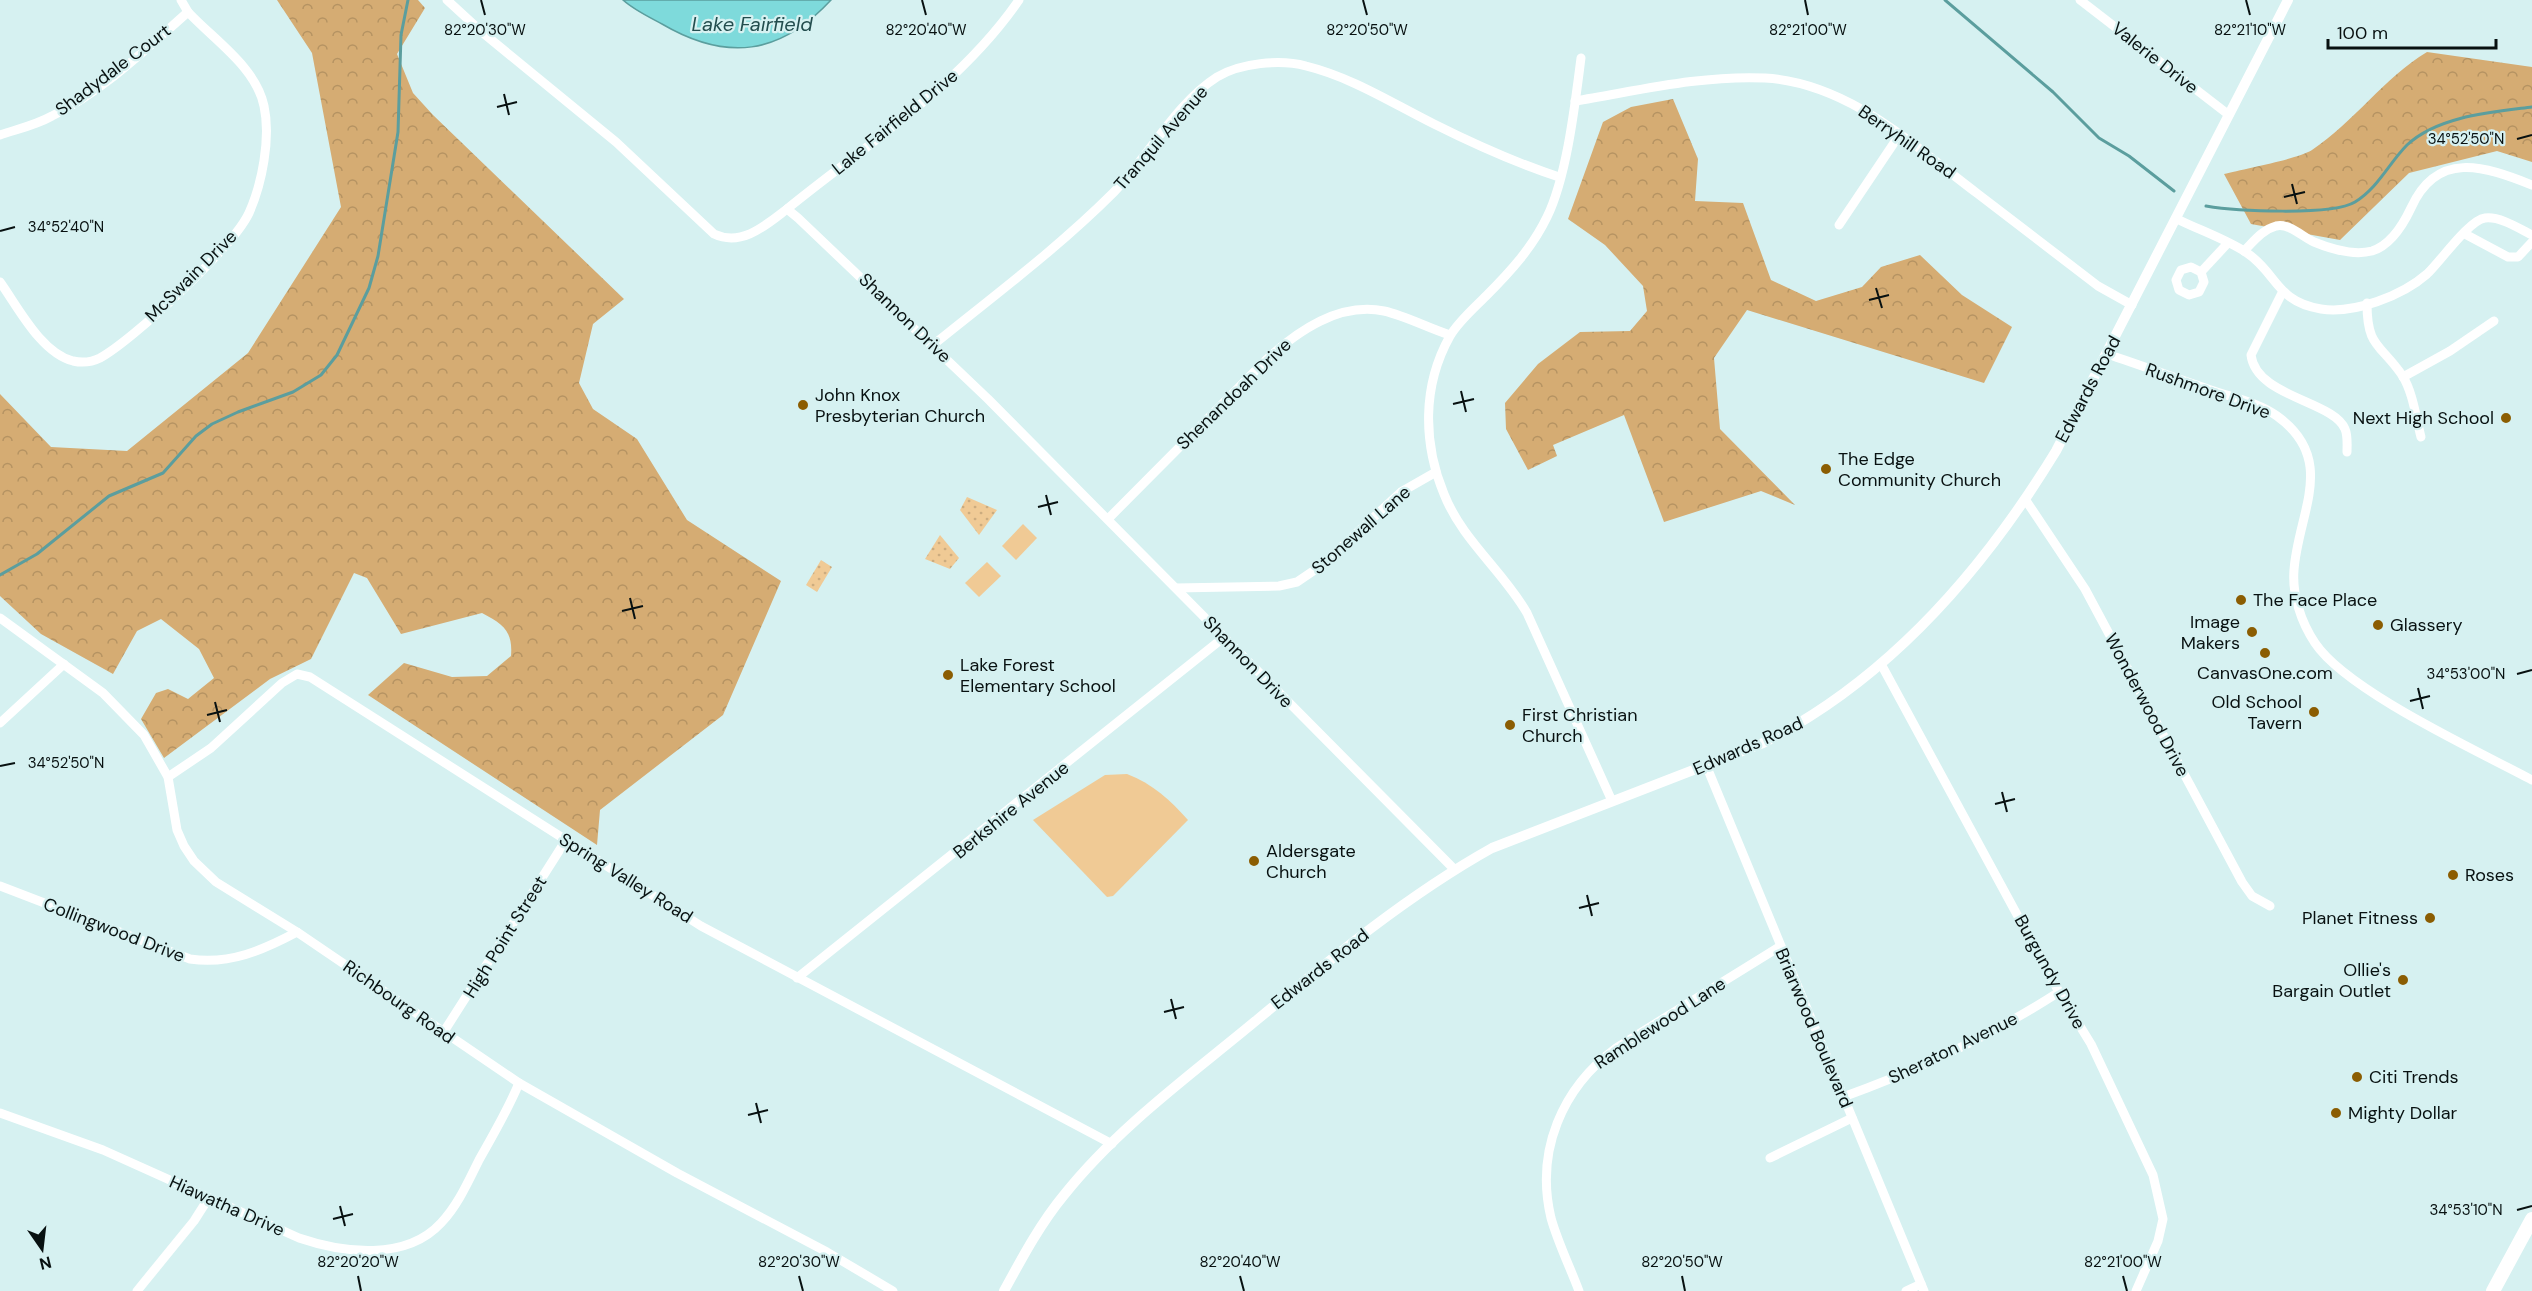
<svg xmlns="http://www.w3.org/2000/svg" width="2532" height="1291" font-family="'DM Sans',sans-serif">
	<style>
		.grass { fill: #f0ca95 }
		.forest { fill: url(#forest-crowns) }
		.park { fill: url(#park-dots) }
		.water { fill: #7edadb; stroke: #5b9e9e; stroke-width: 1.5 }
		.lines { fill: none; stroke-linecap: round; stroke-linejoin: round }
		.stream { stroke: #5b9e9e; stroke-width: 3 }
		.minor { stroke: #fff; stroke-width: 9 }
		.tertiary { stroke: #fff; stroke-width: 10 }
		.primary { stroke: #fff; stroke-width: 14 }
		.ticks { fill: none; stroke: #081111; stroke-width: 2 }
		.poi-dot { fill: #8b5d02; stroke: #d6f1f1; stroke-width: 2 }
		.labels { text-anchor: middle; stroke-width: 4.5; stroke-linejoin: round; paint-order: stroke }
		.street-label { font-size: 18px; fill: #081111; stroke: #d6f1f1 }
		.poi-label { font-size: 18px; fill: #081111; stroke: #d6f1f1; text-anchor: start }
		.water-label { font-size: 20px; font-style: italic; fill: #234d4e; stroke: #d6f1f1 }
		.ticks-label { font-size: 15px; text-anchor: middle; fill: #081111; stroke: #d6f1f1; stroke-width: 4.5; stroke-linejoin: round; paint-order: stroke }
	</style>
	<defs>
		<pattern id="forest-crowns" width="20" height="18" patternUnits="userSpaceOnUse" patternTransform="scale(1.5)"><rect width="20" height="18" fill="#d5ac73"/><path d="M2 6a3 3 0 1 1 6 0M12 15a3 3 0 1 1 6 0" fill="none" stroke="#b59362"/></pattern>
		<pattern id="park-dots" width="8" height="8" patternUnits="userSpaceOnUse" patternTransform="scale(1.5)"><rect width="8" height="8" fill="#f0ca95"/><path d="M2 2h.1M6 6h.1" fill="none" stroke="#ccac7f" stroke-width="1.8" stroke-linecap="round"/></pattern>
	</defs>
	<rect width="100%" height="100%" fill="#d6f1f1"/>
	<g class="grass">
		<polygon points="1023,524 1037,538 1016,560 1002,546"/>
		<polygon points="987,562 1001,576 979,597 965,583"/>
		<path d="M 1127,774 C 1153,784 1170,800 1188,820 L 1113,896 L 1107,897 L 1033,820 L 1105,775 Z"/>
	</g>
	<g class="forest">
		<path d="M 277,0 L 418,0 L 425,8 L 397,54 L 413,93 L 433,115 L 624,299 L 593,324 L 579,383 L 593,409 L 637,439 L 687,520 L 781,581 L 723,715 L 600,810 L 597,845 L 368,695 L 404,663 L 452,677 L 487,676 L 511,656 C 513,631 503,624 482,613 L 401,634 L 367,578 L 354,573 L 311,659 L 270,679 L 164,758 L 141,719 L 156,693 L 168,689 L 188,699 L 214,678 L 199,649 L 161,619 L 137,631 L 113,674 L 41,634 L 0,596 L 0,394 L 51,447 L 127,451 L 248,353 L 341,207 L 312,53 Z"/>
		<path d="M 2427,52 L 2532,67 L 2532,162 L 2497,151 L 2409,173 L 2340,240 L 2251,224 L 2224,174 C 2243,169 2298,159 2312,150 C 2354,122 2384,78 2427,52 Z"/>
		<polygon points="1673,99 1698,159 1695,201 1743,203 1771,280 1816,301 1862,287 1881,267 1920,255 1962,295 2012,327 1984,383 1747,310 1714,358 1720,429 1795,505 1761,491 1664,522 1624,415 1553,445 1557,456 1528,470 1506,429 1505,403 1538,364 1580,332 1630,331 1647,311 1643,286 1605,245 1568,219 1603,122 1631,107"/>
	</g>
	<g class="park">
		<polygon points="967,497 997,510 979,535 960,510"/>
		<polygon points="940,535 959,558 950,569 925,559"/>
		<polygon points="821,560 832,567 817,592 806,585"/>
	</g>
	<path class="water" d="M 623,0 L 831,0 C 780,55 727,62 662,24 C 649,17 634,10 623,0 Z"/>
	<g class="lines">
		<g class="stream">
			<polyline points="1945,0 2053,92 2099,138 2129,156 2174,191"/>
			<path d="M 2206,206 C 2235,211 2332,216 2355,202 C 2378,188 2389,163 2407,145 C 2438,116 2492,112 2532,107"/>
			<polyline points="0,575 37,554 109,496 163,473 196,436 212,424 238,412 293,392 321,375 337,355 369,288 378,256 398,132 401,35 408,0"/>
		</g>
		<g class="minor">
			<path d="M 447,0 L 483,33 L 616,142 L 714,234 C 742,247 766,225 787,209 L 798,218 L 988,399 L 1454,869"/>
			<polyline points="2080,0 2229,115"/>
			<path d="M 1581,58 C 1575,104 1567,176 1547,217 C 1532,248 1510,272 1486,296 C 1474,308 1458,322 1450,336 C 1422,386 1423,443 1444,494 C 1462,540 1503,571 1527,613 L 1612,801"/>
			<path d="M 1575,101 C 1637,91 1701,75 1765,78 C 1849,83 1914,146 1978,194 C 2018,225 2058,255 2098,286 L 2132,305"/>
			<path d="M 0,135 C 18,129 36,125 52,116 C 103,91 146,49 188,12"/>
			<path d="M 787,209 C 868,143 959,87 1019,0"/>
			<path d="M 2177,219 C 2199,230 2226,239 2247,253 C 2277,273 2276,302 2321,309 C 2354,314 2402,296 2427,274 C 2440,262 2469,220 2485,218 C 2500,216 2520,229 2532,235"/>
			<polyline points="1839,225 1900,134"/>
			<polyline points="2465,234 2508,257 2518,257 2532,242"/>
			<path d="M 2244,251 C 2254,241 2262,230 2276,226 C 2290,223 2302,237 2314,242 C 2331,249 2353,256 2372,251 C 2391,245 2403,225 2411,208 C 2437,150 2484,166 2532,185"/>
			<polyline points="2201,272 2191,267 2181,270 2176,280 2179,290 2189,295 2199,292 2204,282 2201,272 2227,244"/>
			<path d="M 0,282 C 18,307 41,353 73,361 C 82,363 92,362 100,358 C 133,340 233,247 249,213 C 262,184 271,138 264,106 C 256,67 214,40 188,12 L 181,0"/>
			<path d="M 2282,293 L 2251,355 C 2256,397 2334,401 2345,429 C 2348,436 2347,445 2347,452"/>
			<path d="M 2367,303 C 2367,348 2380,343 2402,375 C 2413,392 2416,418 2421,437"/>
			<path d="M 933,345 C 995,295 1058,248 1114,192 C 1148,157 1176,103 1217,77 C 1240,63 1280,59 1306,66 C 1351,77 1392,103 1434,124 C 1474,144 1516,163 1559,177"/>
			<path d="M 2107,354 C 2143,366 2178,379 2214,391 C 2235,398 2259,403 2277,416 C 2338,460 2298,513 2294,570 C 2292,595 2301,622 2315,643 C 2347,691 2478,751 2532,780"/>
			<polyline points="2403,377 2450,351 2494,321"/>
			<polyline points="2025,499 2085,589 2242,882 2252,896 2270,906"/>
			<path d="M 1108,519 L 1267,359 C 1298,331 1339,302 1384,311 C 1406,316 1428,328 1450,335"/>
			<polyline points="1176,588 1279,586 1297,582 1322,565 1401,492 1436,472"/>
			<polyline points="0,618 103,693 144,735 168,777 177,830 184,846 194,861 216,882 297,932 519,1083 677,1173 827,1252 893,1291"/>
			<polyline points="1881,664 2059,992 2091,1044 2153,1175 2163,1219 2158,1241 2136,1291"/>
			<polyline points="0,723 64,664"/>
			<polyline points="1706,765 1924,1291"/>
			<polyline points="168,777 211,748 282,683 297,674 310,677 701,926 1112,1144"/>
			<path d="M 0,886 L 190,959 C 230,965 263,950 297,932"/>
			<polyline points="797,978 1223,638"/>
			<polyline points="443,1033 566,840"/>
			<path d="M 1843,1097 C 1918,1070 1992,1035 2059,992"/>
			<path d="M 0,1113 L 103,1150 L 299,1238 C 343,1253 406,1261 441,1223 C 458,1205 468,1182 479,1160 C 493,1135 508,1110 519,1083"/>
			<polyline points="1770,1158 1852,1118"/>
			<polyline points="137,1291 194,1221 208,1199"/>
			<path d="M 1579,1291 C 1570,1267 1558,1243 1551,1218 C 1535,1151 1562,1088 1616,1048 L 1779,947"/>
			<polyline points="1906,1291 1921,1284"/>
		</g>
		<path class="tertiary" d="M 1004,1291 C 1022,1258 1040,1224 1064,1195 C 1118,1127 1192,1074 1258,1019 C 1333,957 1408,895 1492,848 L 1763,743 C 1888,680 1984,569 2056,451 L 2288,0"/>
		<polyline class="primary" points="2493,1291 2532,1219"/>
	</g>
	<path class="ticks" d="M 481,0 L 485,15M 922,0 L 926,15M 1363,0 L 1367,15M 1805,0 L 1808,15M 2246,0 L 2250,15M 504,94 L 509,115M 497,107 L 517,102M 2517,139 L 2532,135M 2292,184 L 2297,204M 2284,197 L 2305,192M 0,231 L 15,227M 1876,288 L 1882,308M 1869,300 L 1889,295M 1461,391 L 1466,412M 1453,404 L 1474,399M 1046,495 L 1051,515M 1038,507 L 1058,502M 630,598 L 635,619M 622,611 L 643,606M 2517,674 L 2532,670M 2418,688 L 2423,709M 2410,701 L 2430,696M 215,702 L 220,722M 207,715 L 227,710M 0,766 L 15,763M 2002,792 L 2007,812M 1995,804 L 2015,799M 1587,895 L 1592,916M 1579,908 L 1599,903M 1171,999 L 1176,1019M 1164,1012 L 1184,1007M 756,1103 L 761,1123M 748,1115 L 768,1110M 340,1206 L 345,1226M 2517,1210 L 2532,1206M 333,1219 L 353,1214M 358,1276 L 361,1291M 799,1276 L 803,1291M 1240,1276 L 1244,1291M 1682,1276 L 1685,1291M 2123,1276 L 2127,1291"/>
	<g class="poi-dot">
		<circle cx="803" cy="405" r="6"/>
		<circle cx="2506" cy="418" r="6"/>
		<circle cx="1826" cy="469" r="6"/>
		<circle cx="2241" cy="600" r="6"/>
		<circle cx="2378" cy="625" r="6"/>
		<circle cx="2252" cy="632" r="6"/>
		<circle cx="2265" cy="653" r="6"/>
		<circle cx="948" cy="675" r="6"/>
		<circle cx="2314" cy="712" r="6"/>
		<circle cx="1510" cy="725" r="6"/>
		<circle cx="1254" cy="861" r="6"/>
		<circle cx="2453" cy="875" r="6"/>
		<circle cx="2430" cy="918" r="6"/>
		<circle cx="2403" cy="980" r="6"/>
		<circle cx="2357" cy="1077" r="6"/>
		<circle cx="2336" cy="1113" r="6"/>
	</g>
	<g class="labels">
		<g class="street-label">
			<text transform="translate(2155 58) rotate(38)" y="6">Valerie Drive</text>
			<text transform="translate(113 70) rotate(-37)" y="6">Shadydale Court</text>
			<text transform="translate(895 122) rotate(-39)" y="6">Lake Fairfield Drive</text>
			<text transform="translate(1161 138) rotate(-49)" y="6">Tranquil Avenue</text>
			<text transform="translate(1907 142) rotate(35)" y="6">Berryhill Road</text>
			<text transform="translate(191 276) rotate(-45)" y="6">McSwain Drive</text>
			<text transform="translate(905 318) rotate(44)" y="6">Shannon Drive</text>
			<text transform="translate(2088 389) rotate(-62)" y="6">Edwards Road</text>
			<text transform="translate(2208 391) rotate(20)" y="6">Rushmore Drive</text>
			<text transform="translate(1234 394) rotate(-44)" y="6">Shenandoah Drive</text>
			<text transform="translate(1361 530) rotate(-41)" y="6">Stonewall Lane</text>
			<text transform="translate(1248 662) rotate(46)" y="6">Shannon Drive</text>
			<text transform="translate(2147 705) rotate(62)" y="6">Wonderwood Drive</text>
			<text transform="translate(1748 746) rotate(-24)" y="6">Edwards Road</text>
			<text transform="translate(1011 810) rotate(-39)" y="6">Berkshire Avenue</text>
			<text transform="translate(626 878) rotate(32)" y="6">Spring Valley Road</text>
			<text transform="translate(114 930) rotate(21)" y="6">Collingwood Drive</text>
			<text transform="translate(505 937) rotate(-58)" y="6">High Point Street</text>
			<text transform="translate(1320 969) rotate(-38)" y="6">Edwards Road</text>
			<text transform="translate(2050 972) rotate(61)" y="6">Burgundy Drive</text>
			<text transform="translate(399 1002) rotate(35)" y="6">Richbourg Road</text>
			<text transform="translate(1660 1023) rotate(-33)" y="6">Ramblewood Lane</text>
			<text transform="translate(1814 1028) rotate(67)" y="6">Briarwood Boulevard</text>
			<text transform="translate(1953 1048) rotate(-26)" y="6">Sheraton Avenue</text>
			<text transform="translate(227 1206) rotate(24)" y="6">Hiawatha Drive</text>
		</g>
		<g class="poi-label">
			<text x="815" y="401">John Knox<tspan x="815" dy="21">Presbyterian Church</tspan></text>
			<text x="2494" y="424" text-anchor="end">Next High School</text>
			<text x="1838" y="465">The Edge<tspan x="1838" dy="21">Community Church</tspan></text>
			<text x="2253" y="606">The Face Place</text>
			<text x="2240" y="628" text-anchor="end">Image<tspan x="2240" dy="21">Makers</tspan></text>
			<text x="2390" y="631">Glassery</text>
			<text x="960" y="671">Lake Forest<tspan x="960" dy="21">Elementary School</tspan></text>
			<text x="2265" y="679" text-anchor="middle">CanvasOne.com</text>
			<text x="2302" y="708" text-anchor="end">Old School<tspan x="2302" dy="21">Tavern</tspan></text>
			<text x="1522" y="721">First Christian<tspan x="1522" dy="21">Church</tspan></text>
			<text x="1266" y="857">Aldersgate<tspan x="1266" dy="21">Church</tspan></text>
			<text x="2465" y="881">Roses</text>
			<text x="2418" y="924" text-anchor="end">Planet Fitness</text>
			<text x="2391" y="976" text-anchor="end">Ollie's<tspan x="2391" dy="21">Bargain Outlet</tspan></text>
			<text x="2369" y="1083">Citi Trends</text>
			<text x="2348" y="1119">Mighty Dollar</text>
		</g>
		<g class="water-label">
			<text x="752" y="31">Lake Fairfield</text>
		</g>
	</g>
	<g class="ticks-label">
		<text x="485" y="35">82°20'30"W</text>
		<text x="926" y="35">82°20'40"W</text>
		<text x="1367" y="35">82°20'50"W</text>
		<text x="1808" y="35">82°21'00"W</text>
		<text x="2250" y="35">82°21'10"W</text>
		<text x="2466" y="144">34°52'50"N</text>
		<text x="66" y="232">34°52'40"N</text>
		<text x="2466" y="679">34°53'00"N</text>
		<text x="66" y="768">34°52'50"N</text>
		<text x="2466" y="1215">34°53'10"N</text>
		<text x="358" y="1267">82°20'20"W</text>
		<text x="799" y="1267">82°20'30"W</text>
		<text x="1240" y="1267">82°20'40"W</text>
		<text x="1682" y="1267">82°20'50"W</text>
		<text x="2123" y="1267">82°21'00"W</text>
	</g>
	<g transform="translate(42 1249) rotate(166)" stroke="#d6f1f1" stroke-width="4.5" paint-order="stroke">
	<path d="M0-4.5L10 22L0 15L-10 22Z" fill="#081111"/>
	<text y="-9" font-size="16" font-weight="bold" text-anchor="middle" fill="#081111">N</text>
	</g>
	<path d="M2328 39v9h168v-9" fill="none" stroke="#081111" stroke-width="3"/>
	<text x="2337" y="39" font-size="18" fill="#081111" stroke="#d6f1f1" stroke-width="4.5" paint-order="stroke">100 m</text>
</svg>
